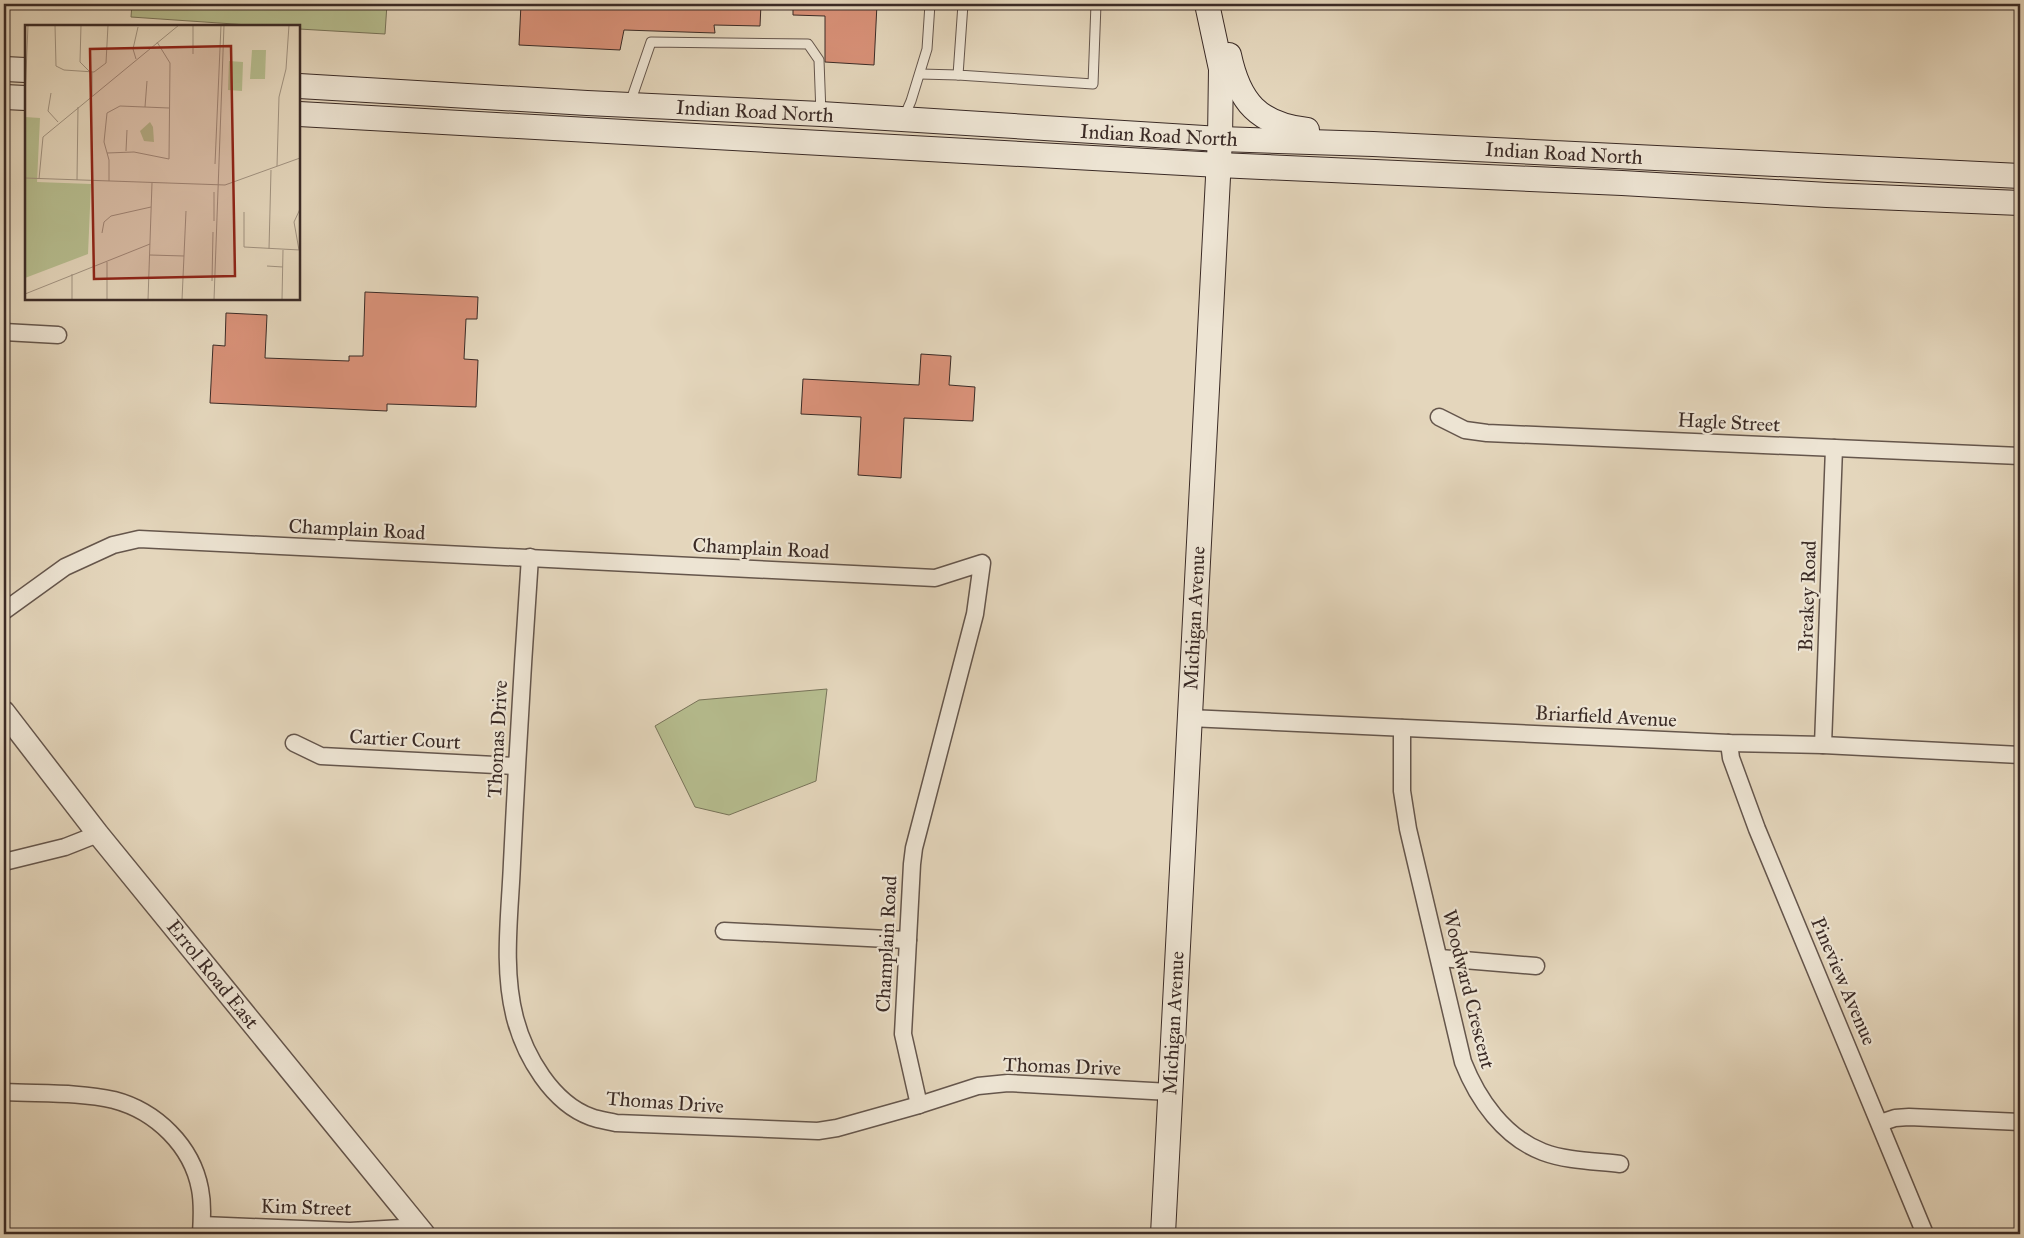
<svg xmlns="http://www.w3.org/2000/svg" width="2024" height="1238" font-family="'IM FELL Great Primer',serif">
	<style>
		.green { fill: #b6bd8f; stroke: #78745a }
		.building { fill: #d89178; stroke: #3b2b26 }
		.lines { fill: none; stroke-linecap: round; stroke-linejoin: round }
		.service-casing { stroke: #65564c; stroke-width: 11 }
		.minor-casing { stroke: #65564c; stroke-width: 19 }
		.tertiary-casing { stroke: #65564c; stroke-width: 24 }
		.secondary-casing { stroke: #3b2b26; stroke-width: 26 }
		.service { stroke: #ede4d3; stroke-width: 9 }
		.minor { stroke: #ede4d3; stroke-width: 16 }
		.tertiary { stroke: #ede4d3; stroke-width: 21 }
		.secondary { stroke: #ede4d3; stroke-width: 24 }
		.labels { text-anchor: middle; stroke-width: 4.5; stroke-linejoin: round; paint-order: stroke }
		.street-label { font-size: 20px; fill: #3b2b26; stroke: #ede4d3 }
		.inset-road { fill: none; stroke: #a09280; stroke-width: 1 }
		.view { fill: #8f2418; fill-opacity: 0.15; stroke: #8f2418; stroke-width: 2.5 }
		.inset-edge { fill: none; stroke: #3b2b26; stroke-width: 2.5 }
	</style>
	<rect width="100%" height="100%" fill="#e4d6bc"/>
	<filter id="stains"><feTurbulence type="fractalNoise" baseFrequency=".004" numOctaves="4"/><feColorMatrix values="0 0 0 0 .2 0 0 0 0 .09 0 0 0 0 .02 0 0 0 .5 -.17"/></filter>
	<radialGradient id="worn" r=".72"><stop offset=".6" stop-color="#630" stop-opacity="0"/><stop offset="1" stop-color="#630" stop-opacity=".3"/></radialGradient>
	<g class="green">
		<polygon points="132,4 387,4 385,34 299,29 299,26 263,26 131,17"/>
		<polygon points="827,689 816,781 729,815 695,807 655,726 699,700"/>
	</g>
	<g class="building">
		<polygon points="521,4 761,4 760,26 714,25 715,33 624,30 620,50 519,45"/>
		<polygon points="793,4 877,4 874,65 825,62 825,16 793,15"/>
		<polygon points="365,292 478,297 477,319 466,319 464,359 478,360 476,407 387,404 387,411 210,403 213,345 225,346 226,313 267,315 265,358 349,361 349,356 363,356"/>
		<polygon points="921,354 951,356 949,385 975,387 973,421 904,418 901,478 858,475 861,417 801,414 803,379 919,385"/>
	</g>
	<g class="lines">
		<g class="service-casing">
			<g id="service">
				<polyline points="963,4 958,75 1093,84 1096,4"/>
				<polyline points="920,74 958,75"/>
				<polyline points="630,103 651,42 808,44 819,60 821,114"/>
				<polyline points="904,117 911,101 927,49 930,4"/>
			</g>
		</g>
		<g class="minor-casing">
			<g id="minor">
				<polyline points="4,332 58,335"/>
				<polyline points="1439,417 1465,430 1487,433 2020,456"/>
				<path d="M 530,557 C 523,659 517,761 512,863 C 510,914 502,968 515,1018 C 525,1056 552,1103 591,1117 C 599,1120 608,1121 616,1123 L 818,1131 L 837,1128 L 919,1105 L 978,1086 L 1008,1083 L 1170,1092"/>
				<polyline points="4,611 65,567 113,545 139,539 935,578 982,563 975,614 914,848 912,864 903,1034 919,1105"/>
				<polyline points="1189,718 1729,743 1823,745 2020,755"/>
				<path d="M 1402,728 L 1402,791 L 1408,829 L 1463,1062 C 1478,1100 1504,1137 1543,1152 C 1567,1161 1595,1161 1620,1164"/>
				<polyline points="294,743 321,756 516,766"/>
				<polyline points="1729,743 1731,758 1757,829 1925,1234"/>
				<polyline points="1823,745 1834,448"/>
				<polyline points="4,862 65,847 98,834"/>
				<polyline points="724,931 908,940"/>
				<polyline points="1440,958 1536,966"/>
				<path d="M 4,1092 C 40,1094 79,1092 114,1100 C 156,1111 192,1146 200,1189 C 203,1204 202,1219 201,1234"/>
				<polyline points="1880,1123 1895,1118 1909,1117 2020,1122"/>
				<polyline points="202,1225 350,1231 419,1227"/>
			</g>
		</g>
		<g class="tertiary-casing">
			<polyline id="tertiary" points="4,712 98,834 424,1234"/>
		</g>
		<g class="secondary-casing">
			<g id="secondary">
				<path d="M 1229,55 C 1239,102 1258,124 1307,130"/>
				<polyline points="4,69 26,70"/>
				<polyline points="299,86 587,103 821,114 1220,139 1373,144 2020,176"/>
				<polyline points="4,97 26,98"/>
				<polyline points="299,114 1219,165 1622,183 1827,195 2020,203"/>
				<polyline points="1163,1234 1220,139 1221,69 1207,4"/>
			</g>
		</g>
		<use href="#service" class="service"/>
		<use href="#minor" class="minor"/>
		<use href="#tertiary" class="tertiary"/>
		<use href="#secondary" class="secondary"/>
	</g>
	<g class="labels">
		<g class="street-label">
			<text transform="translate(755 111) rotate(3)" y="7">Indian Road North</text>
			<text transform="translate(1159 135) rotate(3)" y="7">Indian Road North</text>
			<text transform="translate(1564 153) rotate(3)" y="7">Indian Road North</text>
			<text transform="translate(1729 422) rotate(3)" y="7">Hagle Street</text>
			<text transform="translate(357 529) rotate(3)" y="7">Champlain Road</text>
			<text transform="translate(761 548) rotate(3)" y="7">Champlain Road</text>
			<text transform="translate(1807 596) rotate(-88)" y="7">Breakey Road</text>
			<text transform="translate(1194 618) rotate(-87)" y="7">Michigan Avenue</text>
			<text transform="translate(1606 716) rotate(3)" y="7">Briarfield Avenue</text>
			<text transform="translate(405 739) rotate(3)" y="7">Cartier Court</text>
			<text transform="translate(497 739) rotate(-87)" y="7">Thomas Drive</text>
			<text transform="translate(886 944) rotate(-87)" y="7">Champlain Road</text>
			<text transform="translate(213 974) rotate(51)" y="7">Errol Road East</text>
			<text transform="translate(1844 981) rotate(67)" y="7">Pineview Avenue</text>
			<text transform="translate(1469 989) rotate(76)" y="7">Woodward Crescent</text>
			<text transform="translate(1173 1023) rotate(-87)" y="7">Michigan Avenue</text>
			<text transform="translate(1062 1066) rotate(2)" y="7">Thomas Drive</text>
			<text transform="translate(665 1102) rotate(4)" y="7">Thomas Drive</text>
			<text transform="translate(306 1207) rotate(2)" y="7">Kim Street</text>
		</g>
	</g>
	<g transform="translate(25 25)">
		<rect width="275" height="275" fill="#e4d6bc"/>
		<path d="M 227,25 L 241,25 L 240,54 L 225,54 ZM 204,36 L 218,37 L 217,66 L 203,65 ZM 0,92 L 15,93 L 12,157 L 66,159 L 63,229 L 0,253 ZM 125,97 L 128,102 L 129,117 L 119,116 L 115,106 Z" fill="#b6bd8f"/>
		<path class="inset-road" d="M 30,0 L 31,41 L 39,45 L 69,47 L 81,38 L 83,0M 56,0 L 55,37 L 64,46M 168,29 L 168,0M 111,34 L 108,24 L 113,2M 67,47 L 67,71M 26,68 L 23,86 L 33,97M 0,73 L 3,0M 120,82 L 122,56M 101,126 L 102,105M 82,128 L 109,127 L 144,134 L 145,38 L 132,17M 190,139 L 196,0M 252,141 L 254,72 L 261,44 L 264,0M 0,153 L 200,160 L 275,133M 14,154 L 18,112 L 154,0M 52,155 L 53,82M 84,156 L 84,135 L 79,117 L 82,88 L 95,81 L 144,83M 219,187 L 219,222 L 275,225M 189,196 L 189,167M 77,208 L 79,197 L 86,191 L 126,182M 244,224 L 246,145M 274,225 L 269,197 L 275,184M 125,230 L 159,231M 242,241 L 258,242M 47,249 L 47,275M 187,256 L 188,207M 0,269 L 125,219M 82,275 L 82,237M 123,275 L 127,158M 157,275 L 161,186M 189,275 L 199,0M 257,275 L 258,225"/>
		<path class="view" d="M 206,21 L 210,251 L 69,254 L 65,24 Z"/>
		<rect width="275" height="275" class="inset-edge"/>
	</g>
	<rect width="2024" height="1238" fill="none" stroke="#e4d6bc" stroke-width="20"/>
	<rect x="5" y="5" width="2014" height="1228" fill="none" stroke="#3b2b26" stroke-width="2.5"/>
	<rect x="10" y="10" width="2004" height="1218" fill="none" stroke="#3b2b26"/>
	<rect width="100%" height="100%" filter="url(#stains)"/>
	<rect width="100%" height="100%" fill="url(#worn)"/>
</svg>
